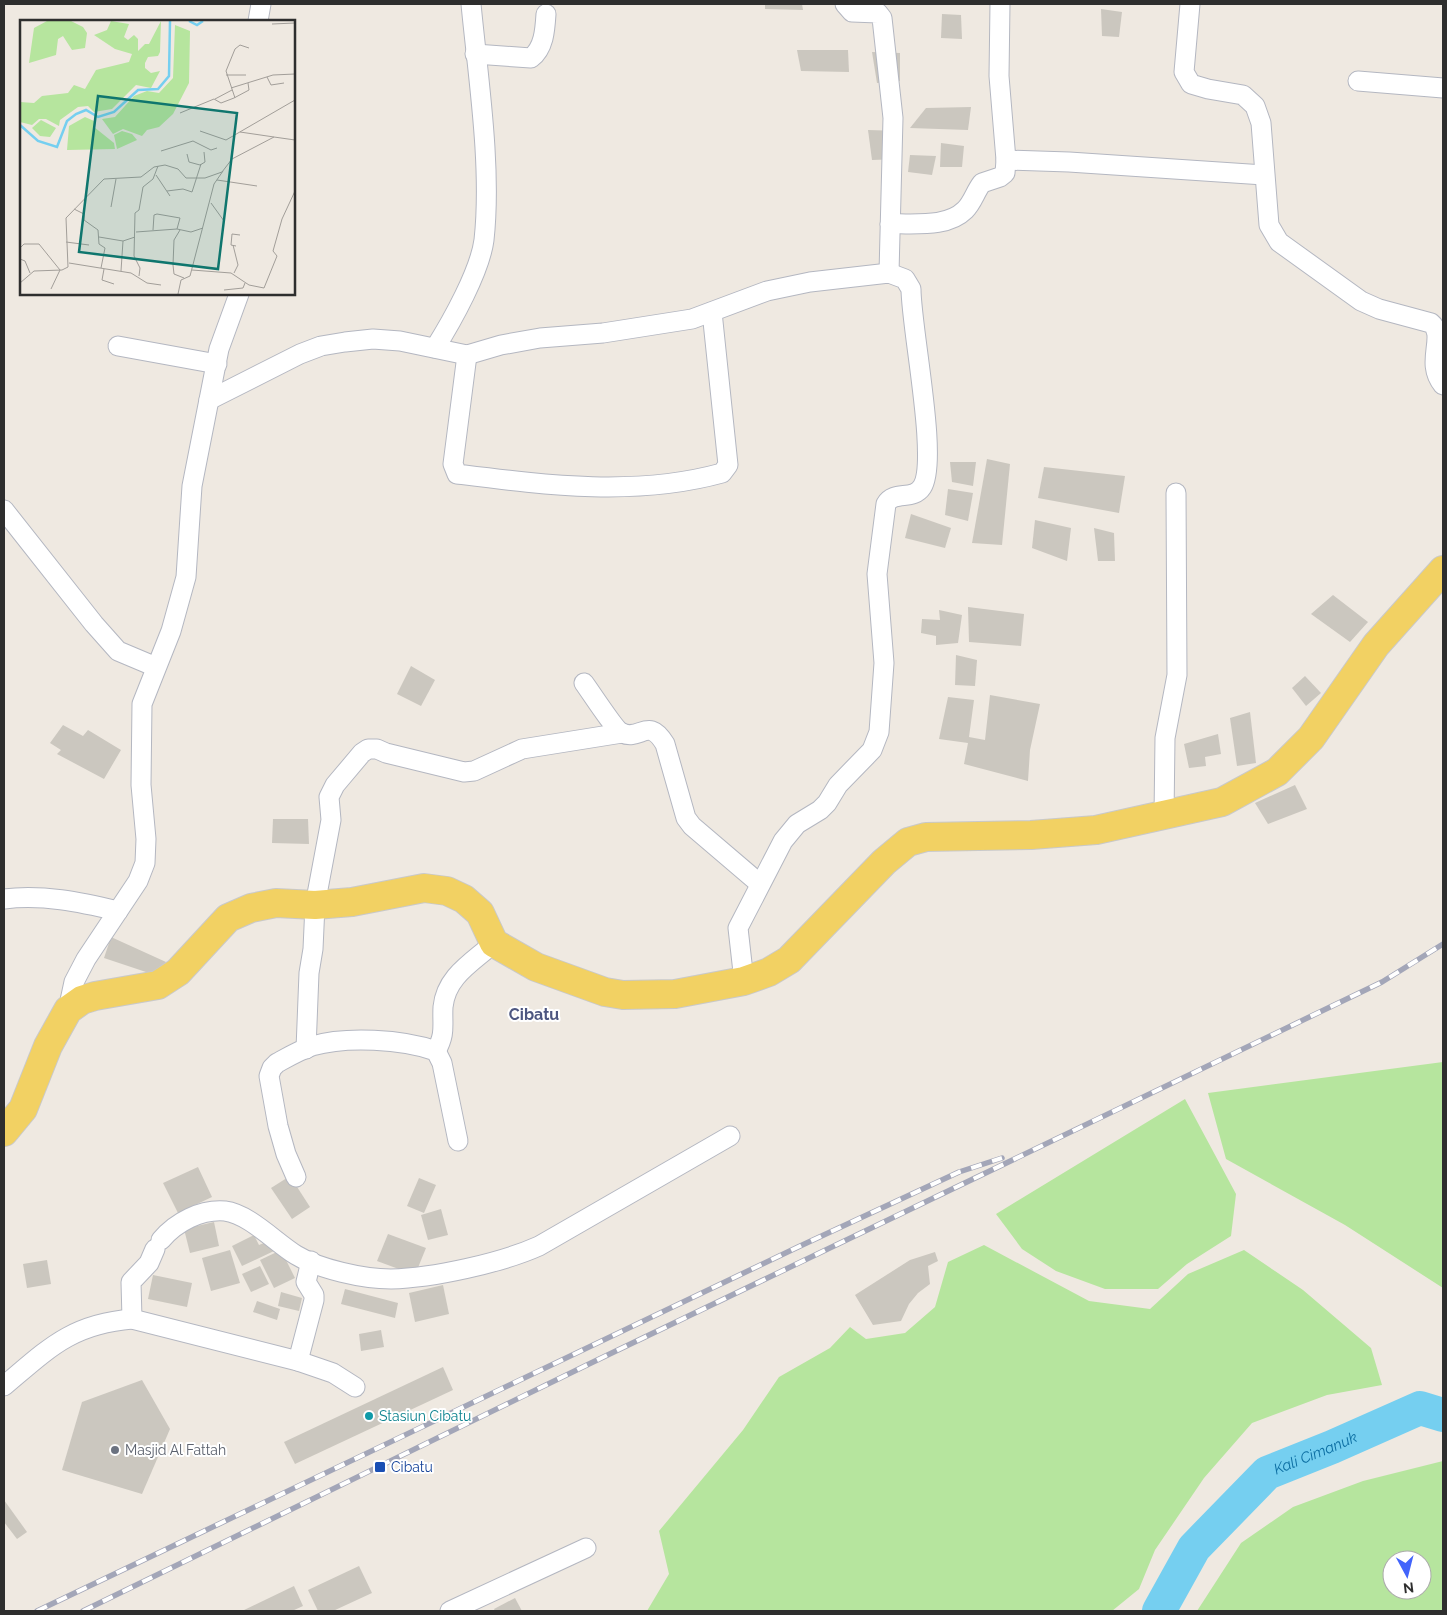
<svg xmlns="http://www.w3.org/2000/svg" width="1447" height="1615" font-family="Raleway,sans-serif">
	<style>
		.green { fill: #b6e59e; fill-rule: evenodd }
		.lines { fill: none; stroke-linecap: round; stroke-linejoin: round }
		.river { stroke: #75cff0; stroke-width: 34 }
		.building { fill: #cbc7bf }
		.minor-casing { stroke: #b4b7c1; stroke-width: 21 }
		.primary-casing { stroke: #c9c9c9; stroke-width: 30 }
		.minor { stroke: #fff; stroke-width: 19 }
		.primary { stroke: #f2d163; stroke-width: 28 }
		.rail-casing { stroke: #a3a6b8; stroke-width: 5.5 }
		.rail { stroke: #fff; stroke-width: 4; stroke-dasharray: 11; stroke-linecap: butt }
		.culture-dot { fill: #0f9aa8; stroke: #fff; stroke-width: 2 }
		.worship-dot { fill: #6b7280; stroke: #fff; stroke-width: 2 }
		.transit-dot { fill: #1a4fb4; stroke: #fff; stroke-width: 2 }
		.labels { text-anchor: middle; stroke-width: 4; stroke-linejoin: round; paint-order: stroke }
		.culture-label { font-size: 14px; fill: #0d838f; stroke: #fff; text-anchor: start }
		.worship-label { font-size: 14px; fill: #5b616d; stroke: #fff; text-anchor: start }
		.transit-label { font-size: 14px; fill: #164399; stroke: #fff; text-anchor: start }
		.water-label { font-size: 15px; font-style: italic; fill: #0d6fa3; stroke: #fff }
		.quarter-label { font-size: 16px; font-weight: bold; fill: #4d5680; stroke: #fff }
		.inset-river { fill: none; stroke: #75cff0; stroke-width: 2.5 }
		.inset-road { fill: none; stroke: #a29e99; stroke-width: 1 }
		.view { fill: #0f766e; fill-opacity: 0.15; stroke: #0f766e; stroke-width: 2.5 }
		.inset-edge { fill: none; stroke: #2e2e2e; stroke-width: 2.5 }
	</style>
	<rect width="100%" height="100%" fill="#efe9e1"/>
	<g class="green">
		<polygon points="1443,1062 1443,1288 1345,1225 1226,1159 1208,1093"/>
		<polygon points="1185,1099 1236,1194 1231,1236 1187,1264 1158,1289 1105,1289 1056,1271 1022,1249 996,1214"/>
		<polygon points="984,1245 1089,1301 1150,1309 1188,1274 1244,1250 1303,1290 1371,1348 1382,1385 1327,1395 1252,1423 1204,1478 1155,1550 1139,1589 1112,1611 647,1611 669,1574 659,1531 743,1430 779,1377 830,1348 850,1327 866,1339 905,1333 935,1307 948,1262"/>
		<path d="M 1443,1461 L 1443,1611 L 1197,1611 L 1241,1543 L 1293,1507 L 1363,1481 ZM 1392,1560 L 1422,1560 L 1422,1590 L 1392,1590 Z"/>
	</g>
	<g class="lines">
		<path class="river" id="s1" d="M 1159,1611 L 1194,1548 L 1267,1473 L 1332,1447 L 1420,1408 L 1443,1415"/>
	</g>
	<g class="building">
		<polygon points="765,4 802,4 803,10 765,9"/>
		<polygon points="1101,9 1122,12 1119,37 1102,36"/>
		<polygon points="942,14 961,15 962,39 941,38"/>
		<polygon points="797,50 848,50 849,72 801,71"/>
		<polygon points="872,52 900,53 900,81 877,83"/>
		<polygon points="971,107 968,130 910,128 926,108"/>
		<polygon points="868,130 901,131 900,159 872,160"/>
		<polygon points="941,143 964,146 962,167 940,167"/>
		<polygon points="910,155 936,156 932,175 908,172"/>
		<polygon points="987,459 1010,464 1002,545 972,543"/>
		<polygon points="950,462 976,462 973,486 952,482"/>
		<polygon points="1044,467 1125,476 1119,513 1038,498"/>
		<polygon points="948,489 973,493 968,521 945,515"/>
		<polygon points="911,514 951,528 945,548 905,538"/>
		<polygon points="1035,520 1071,528 1067,561 1032,548"/>
		<polygon points="1094,528 1114,533 1115,561 1098,561"/>
		<polygon points="1333,595 1368,622 1350,642 1311,614"/>
		<polygon points="968,607 1024,614 1021,646 969,642"/>
		<polygon points="939,610 962,615 958,643 936,645 936,636 921,633 922,619 940,620"/>
		<polygon points="956,655 977,660 975,686 955,685"/>
		<polygon points="411,666 435,680 421,706 397,694"/>
		<polygon points="1305,676 1321,693 1306,706 1292,688"/>
		<polygon points="990,695 1040,704 1030,750 1028,781 964,764 968,743 939,739 948,697 974,700 969,737 985,740"/>
		<polygon points="1250,712 1256,763 1237,766 1230,718"/>
		<polygon points="63,725 83,736 88,730 121,750 104,779 57,754 61,750 50,743"/>
		<polygon points="1218,734 1221,754 1205,757 1206,766 1189,768 1184,744"/>
		<polygon points="1295,785 1307,809 1268,824 1255,803"/>
		<polygon points="273,819 308,819 309,844 272,843"/>
		<polygon points="111,937 166,962 155,975 104,958"/>
		<polygon points="198,1167 212,1197 178,1213 163,1183"/>
		<polygon points="290,1176 310,1207 292,1219 271,1188"/>
		<polygon points="419,1178 436,1185 424,1213 407,1206"/>
		<polygon points="441,1209 448,1235 428,1240 421,1215"/>
		<polygon points="214,1222 219,1246 190,1253 184,1229"/>
		<polygon points="388,1234 426,1248 415,1275 377,1261"/>
		<polygon points="254,1235 259,1245 269,1241 274,1251 242,1266 232,1246"/>
		<polygon points="230,1250 240,1283 211,1291 202,1258"/>
		<polygon points="281,1250 295,1278 274,1288 260,1260"/>
		<polygon points="935,1252 938,1261 928,1266 930,1284 918,1293 909,1304 901,1321 873,1325 855,1295 910,1260"/>
		<polygon points="47,1260 51,1284 27,1288 23,1264"/>
		<polygon points="260,1266 269,1284 251,1292 242,1274"/>
		<polygon points="153,1275 192,1283 187,1307 148,1299"/>
		<polygon points="443,1285 449,1314 415,1322 409,1293"/>
		<polygon points="345,1289 398,1303 395,1318 341,1304"/>
		<polygon points="281,1292 302,1298 299,1311 278,1306"/>
		<polygon points="257,1301 280,1309 277,1320 253,1312"/>
		<polygon points="381,1330 384,1347 361,1351 359,1334"/>
		<polygon points="443,1367 453,1390 295,1464 284,1442"/>
		<polygon points="142,1380 170,1429 142,1494 62,1470 82,1402"/>
		<polygon points="4,1500 27,1532 17,1539 4,1522"/>
		<polygon points="359,1566 372,1593 333,1611 318,1611 308,1590"/>
		<polygon points="294,1586 303,1606 292,1611 242,1611"/>
		<polygon points="515,1598 522,1611 495,1611 494,1609"/>
	</g>
	<g class="lines">
		<g class="minor-casing">
			<g id="minor">
				<polyline points="845,4 852,12 878,13 882,18 893,118 889,273"/>
				<path d="M 1190,4 L 1184,72 L 1191,84 L 1208,89 L 1243,95 L 1255,106 L 1261,123 L 1269,225 L 1279,242 L 1361,301 L 1379,309 L 1431,323 C 1447,336 1424,362 1443,385"/>
				<polyline points="258,21 261,4"/>
				<path d="M 475,54 L 531,58 C 544,48 545,30 546,14"/>
				<polyline points="1358,81 1443,88"/>
				<polyline points="1006,160 1069,162 1264,175"/>
				<path d="M 890,224 C 914,223 947,228 965,210 C 973,202 975,192 982,183 L 1000,177 L 1005,173 L 1006,160 L 999,76 L 1000,4"/>
				<polyline points="118,346 217,364"/>
				<path d="M 435,348 C 452,321 480,271 484,240 C 492,167 478,77 471,4"/>
				<path d="M 467,355 L 453,464 L 457,474 C 545,485 635,497 722,473 L 728,465 L 712,312"/>
				<path d="M 209,400 L 300,354 L 321,346 L 345,342 L 373,339 L 400,341 L 467,355 L 501,345 L 540,338 L 603,333 L 692,319 L 767,291 L 810,282 L 889,273 L 905,279 L 911,289 C 911,328 939,461 922,487 C 913,501 894,490 886,504 L 877,574 L 884,663 L 879,732 L 872,750 L 838,785 L 827,803 L 820,810 L 797,824 L 783,841 L 738,928 L 744,981"/>
				<polyline points="4,510 94,624 118,651 156,667"/>
				<path d="M 584,683 C 590,691 615,730 622,733 C 641,741 648,716 665,744 L 686,818 L 692,826 L 760,884"/>
				<polyline points="1164,817 1165,738 1177,675 1176,493"/>
				<path d="M 4,899 C 42,894 80,902 118,911"/>
				<polyline points="68,1010 74,982 86,959 138,881 145,863 146,839 141,785 142,704 171,631 186,577 192,486 219,349 239,294"/>
				<polyline points="306,1049 309,973 313,949 315,905 331,820 329,797 335,785 362,753 368,749 377,749 386,753 464,772 474,771 522,749 622,733"/>
				<path d="M 436,1051 C 446,1033 442,1026 443,1007 C 446,976 473,962 494,943"/>
				<path d="M 296,1177 L 286,1154 L 278,1126 L 269,1076 L 272,1068 L 277,1063 C 288,1057 300,1050 312,1046 C 346,1036 402,1039 436,1051 L 442,1063 L 458,1141"/>
				<path d="M 161,1240 C 176,1222 201,1209 225,1211 C 249,1214 275,1242 296,1255 C 319,1269 363,1279 391,1279 C 433,1278 501,1263 539,1246 L 730,1136"/>
				<polyline points="132,1319 131,1282 149,1263 155,1249"/>
				<polyline points="298,1361 314,1300 314,1295 306,1282 311,1261"/>
				<path d="M 4,1386 C 48,1349 71,1324 132,1319 L 298,1361 L 333,1373 L 355,1387"/>
				<polyline points="450,1611 586,1548"/>
			</g>
		</g>
		<g class="primary-casing">
			<polyline id="primary" points="4,1132 23,1109 48,1046 68,1010 82,1000 95,996 158,985 178,972 228,918 251,908 276,903 315,905 352,902 424,888 447,891 464,899 480,913 494,943 536,967 605,992 623,995 675,994 744,981 769,972 789,960 884,862 908,842 926,837 1031,835 1096,830 1222,802 1277,772 1311,738 1376,645 1443,570"/>
		</g>
		<use href="#minor" class="minor"/>
		<use href="#primary" class="primary"/>
		<g class="rail-casing">
			<g id="rail">
				<polyline points="37,1611 798,1247 959,1172 1002,1158"/>
				<polyline points="83,1611 591,1363 1382,982 1443,944"/>
			</g>
		</g>
		<use href="#rail" class="rail"/>
	</g>
	<circle class="culture-dot" cx="369" cy="1416" r="5"/>
	<circle class="worship-dot" cx="115" cy="1450" r="5"/>
	<rect class="transit-dot" x="374" y="1461" width="12" height="12" rx="2.5"/>
	<g class="labels">
		<g class="culture-label">
			<text x="379" y="1421">Stasiun Cibatu</text>
		</g>
		<g class="worship-label">
			<text x="125" y="1455">Masjid Al Fattah</text>
		</g>
		<g class="transit-label">
			<text x="391" y="1472">Cibatu</text>
		</g>
		<g class="water-label">
			<text dy="5" stroke="none"><textPath href="#s1" startOffset="229">Kali Cimanuk</textPath></text>
		</g>
		<g class="quarter-label">
			<text x="534" y="1020">Cibatu</text>
		</g>
	</g>
	<g transform="translate(20 20)">
		<rect width="275" height="275" fill="#efe9e1"/>
		<path d="M 27,1 L 51,1 L 63,7 L 67,13 L 65,28 L 52,30 L 43,16 L 38,19 L 36,35 L 9,43 L 14,8 ZM 91,1 L 109,4 L 104,17 L 108,20 L 114,15 L 118,19 L 118,31 L 125,24 L 129,24 L 141,1 L 140,32 L 138,36 L 128,37 L 125,43 L 125,48 L 131,53 L 140,51 L 131,68 L 116,65 L 92,89 L 74,92 L 68,86 L 58,87 L 40,100 L 39,106 L 26,99 L 19,99 L 12,105 L 0,102 L 0,82 L 14,83 L 22,76 L 48,73 L 54,65 L 65,69 L 76,50 L 109,42 L 112,34 L 95,29 L 74,15 L 87,10 ZM 155,5 L 170,11 L 169,63 L 153,94 L 139,107 L 127,110 L 122,116 L 103,109 L 93,114 L 82,99 L 95,97 L 114,76 L 127,71 L 139,73 L 153,58 ZM 65,97 L 74,101 L 74,107 L 94,123 L 95,129 L 47,130 L 49,106 ZM 21,100 L 36,108 L 30,117 L 20,116 L 12,108 ZM 102,111 L 112,114 L 117,120 L 97,129 L 94,115 Z" fill="#b6e59e"/>
		<path class="inset-river" d="M 169,1 L 177,5 L 183,1M 0,105 L 18,121 L 37,127 L 47,101 L 56,94 L 66,90 L 78,97 L 94,92 L 118,70 L 138,69 L 149,56 L 150,1"/>
		<path class="inset-road" d="M 252,4 L 275,3M 206,55 L 226,55M 247,57 L 251,65 L 264,63M 211,68 L 253,55 L 275,54M 215,78 L 206,51 L 215,29 L 220,25 L 229,28M 195,79 L 212,70M 160,93 L 194,79 L 201,83 L 214,78 L 229,70 L 228,63M 180,111 L 206,120 L 275,80M 220,112 L 254,117M 141,131 L 173,121 L 191,130 L 197,128M 167,134 L 169,142 L 180,145 L 185,142 L 184,132M 136,155 L 150,176M 197,160 L 237,166M 147,171 L 163,169 L 172,172 L 181,144M 191,183 L 204,201M 91,187 L 96,159M 54,189 L 64,194 L 64,200 L 78,210 L 79,224 L 85,228 L 81,248M 133,210 L 134,195 L 137,194 L 160,198 L 157,209M 160,210 L 154,220 L 153,245 L 154,254 L 164,258M 116,212 L 157,209 L 171,212 L 183,208M 79,217 L 103,221M 46,222 L 69,225M 213,225 L 218,245 L 214,253M 216,226 L 211,225 L 212,214 L 220,215M 0,228 L 4,224 L 19,224 L 40,250 L 31,269M 0,239 L 5,241 L 10,253M 49,243 L 111,253 L 127,263 L 141,265M 84,249 L 82,260 L 94,264M 172,250 L 211,253 L 229,265 L 244,268 L 257,236 L 253,231 L 262,199 L 275,171M 101,251 L 103,221 L 115,217M 119,256 L 120,248 L 114,236 L 115,193 L 119,190 L 123,167 L 133,159 L 138,146M 0,263 L 14,251 L 42,250 L 48,247 L 46,198 L 84,159 L 121,157 L 134,147 L 145,145 L 158,149 L 166,158 L 185,158 L 202,152 L 212,139 L 254,117 L 275,120M 204,270 L 223,268 L 225,263M 158,274 L 161,260 L 170,256 L 194,164 L 203,151"/>
		<path class="view" d="M 78,76 L 217,93 L 198,249 L 59,232 Z"/>
		<rect width="275" height="275" class="inset-edge"/>
	</g>
	<rect width="1447" height="1615" fill="none" stroke="#2e2e2e" stroke-width="10"/>
	<g transform="translate(1407 1575) rotate(173)"><circle r="24" fill="#ffffff" stroke="#ababab"/>
	<path d="M0-4L9 19L0 12L-9 19Z" fill="#4264fb"/>
	<text y="-8" font-size="14" font-weight="bold" text-anchor="middle" fill="#2e2e2e">N</text>
	</g>
</svg>
